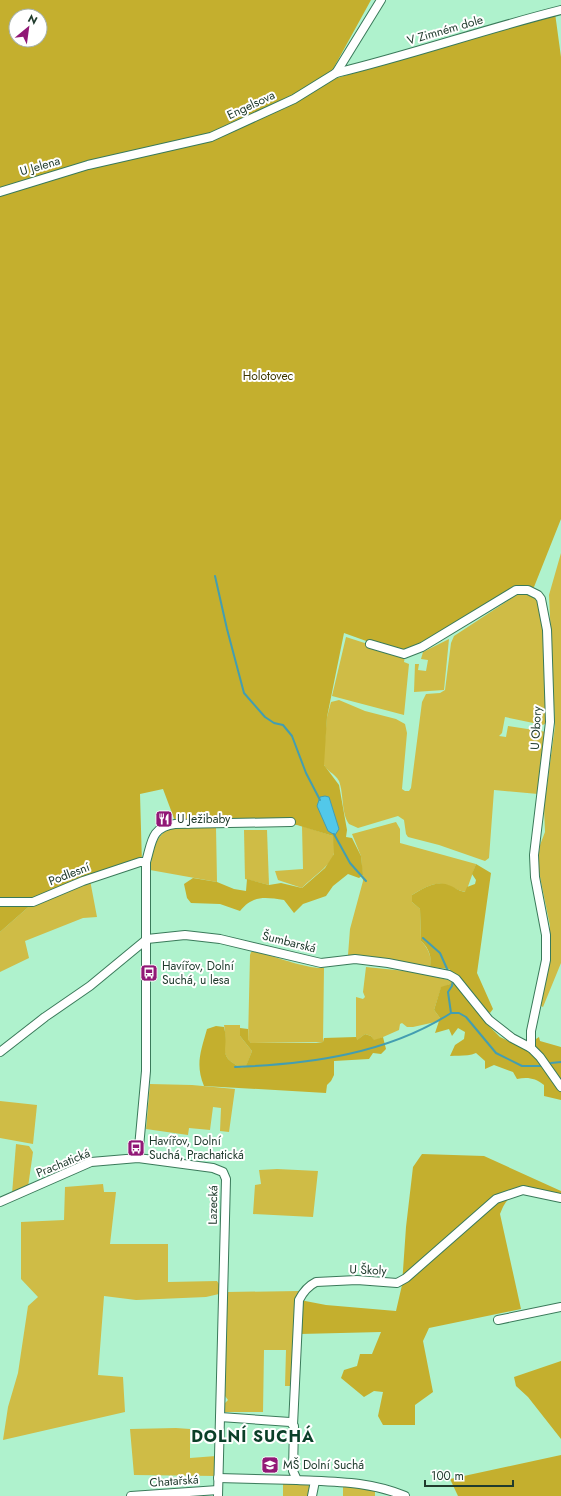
<svg xmlns="http://www.w3.org/2000/svg" width="561" height="1496" font-family="Jost,sans-serif">
	<style>
		.green { fill: #cfbc46 }
		.forest { fill: #c4af2e; fill-rule: evenodd }
		.water { fill: #52c8e9; stroke: #439eb1 }
		.lines { fill: none; stroke-linecap: round; stroke-linejoin: round }
		.stream { stroke: #439eb1; stroke-width: 2 }
		.minor-casing { stroke: #3a7a5a; stroke-width: 10 }
		.minor { stroke: #fff; stroke-width: 8 }
		.labels { text-anchor: middle; stroke-width: 4; stroke-linejoin: round; paint-order: stroke }
		.street-label { font-size: 12px; fill: #203b2d; stroke: #fff }
		.park-label { font-size: 12px; fill: #3f3701; stroke: #fff }
		.poi-label { font-size: 12px; fill: #203b2d; stroke: #fff; text-anchor: start }
		.district-label { font-size: 16px; font-weight: bold; letter-spacing: 1px; fill: #0a3f28; stroke: #fff }
	</style>
	<rect width="100%" height="100%" fill="#aff2cd"/>
	<g class="green">
		<polygon points="561,553 561,963 543,1007 539,1005 550,926 539,872 538,860 540,845 545,832 544,808 555,726 549,595"/>
		<path d="M 518,594 C 525,594 532,594 537,600 C 548,615 546,700 546,723 L 543,725 L 505,717 L 502,733 L 499,736 L 506,737 L 508,726 L 547,732 L 538,794 L 494,790 L 489,858 L 485,861 L 439,845 L 408,837 L 406,834 L 404,820 L 398,816 L 358,828 L 349,824 C 341,813 344,794 339,781 C 335,773 325,771 323,762 L 327,717 L 331,702 L 339,700 L 365,711 L 396,719 L 405,724 L 407,733 L 402,789 L 405,791 L 409,791 L 411,788 L 422,702 L 426,694 L 440,693 L 445,690 L 451,643 L 454,636 Z"/>
		<polygon points="346,637 405,656 404,662 409,664 404,715 332,696"/>
		<polygon points="449,639 444,690 414,692 415,664 419,664 418,670 426,671 428,660 421,659 423,652"/>
		<path d="M 396,822 L 400,829 L 400,843 L 476,864 L 466,892 C 459,891 457,889 451,887 C 437,879 424,888 412,895 L 412,902 L 420,909 L 421,941 C 428,948 433,958 430,968 L 348,955 L 350,929 L 363,881 L 361,856 L 352,834 Z"/>
		<path d="M 302,826 L 333,836 C 334,841 335,847 334,853 C 333,864 310,879 302,888 L 278,880 L 275,871 L 303,869 Z"/>
		<path d="M 173,827 L 216,827 L 217,882 L 150,870 C 153,851 154,835 173,827 Z"/>
		<polygon points="244,830 267,830 269,885 245,879"/>
		<polygon points="90,880 97,917 83,918 25,941 29,958 0,972 0,932 33,903"/>
		<path d="M 255,951 C 273,956 307,969 324,968 L 323,1042 L 251,1043 L 248,1041 L 250,955 L 251,952 Z"/>
		<polygon points="366,967 415,972 452,981 450,984 441,988 434,1010 440,1018 440,1021 413,1027 407,1027 402,1023 400,1024 399,1030 374,1041 371,1036 365,1034 356,1041 356,997 363,999 365,997 363,992"/>
		<path d="M 224,1025 L 240,1025 L 240,1036 L 252,1051 L 246,1067 L 242,1068 C 215,1055 229,1049 224,1025 Z"/>
		<polygon points="150,1084 192,1085 235,1089 229,1132 220,1131 221,1108 213,1107 210,1130 189,1128 188,1135 146,1129"/>
		<polygon points="0,1101 37,1105 33,1144 0,1138"/>
		<polygon points="16,1144 29,1146 33,1152 28,1187 12,1194"/>
		<polygon points="277,1169 318,1171 313,1217 253,1214 255,1185 261,1184 259,1170"/>
		<polygon points="103,1184 104,1192 116,1192 110,1244 168,1244 168,1282 217,1281 219,1284 219,1294 206,1297 136,1300 104,1296 98,1375 123,1377 125,1412 3,1440 8,1407 18,1373 28,1306 38,1297 21,1279 21,1222 64,1220 65,1187"/>
		<polygon points="299,1291 295,1303 297,1312 294,1386 285,1386 286,1350 264,1350 263,1412 224,1412 225,1403 228,1400 225,1396 227,1292"/>
		<polygon points="176,1428 190,1429 190,1458 216,1456 216,1476 134,1475 130,1429"/>
		<rect x="283" y="1483" width="27" height="13"/>
		<polygon points="343,1484 375,1490 375,1496 343,1496"/>
	</g>
	<g class="forest">
		<path d="M 0,0 L 371,0 L 327,80 L 281,105 L 284,109 L 327,81 L 555,13 L 561,57 L 561,519 L 534,587 L 514,587 L 464,626 L 425,650 L 408,652 L 394,651 L 344,633 L 327,717 L 324,765 L 339,785 L 347,830 L 346,837 L 352,838 L 361,856 L 363,875 L 359,878 L 348,874 L 333,886 L 326,896 L 303,904 L 294,913 L 284,900 C 265,897 253,895 240,911 L 220,904 L 191,903 L 187,898 L 184,884 L 193,878 L 217,882 L 234,889 L 246,891 L 247,879 L 269,885 L 281,883 L 302,888 L 325,868 L 334,854 L 333,836 L 297,825 L 175,821 L 163,789 L 140,794 L 142,864 L 33,903 L 0,932 ZM 16,16 L 40,16 L 40,40 L 16,40 Z"/>
		<path d="M 476,864 L 491,873 L 477,973 L 493,1009 L 490,1013 L 485,1009 L 470,989 L 449,969 L 430,967 C 432,957 429,948 421,941 L 420,909 L 412,902 L 412,895 C 424,888 437,879 451,886 C 457,889 459,891 465,892 L 467,887 L 475,884 L 476,880 L 472,874 Z"/>
		<path d="M 452,981 L 464,991 L 486,1023 L 500,1037 L 523,1048 L 539,1059 L 561,1090 L 561,1100 L 544,1096 L 544,1085 C 535,1078 528,1077 517,1079 L 513,1072 L 494,1065 L 485,1069 L 485,1061 L 476,1053 C 468,1057 459,1055 450,1056 L 455,1045 L 464,1039 L 465,1032 L 458,1028 L 452,1036 L 449,1029 L 435,1033 L 440,1018 L 434,1010 L 441,987 L 450,984 Z"/>
		<path d="M 216,1026 L 224,1027 C 230,1050 215,1055 242,1068 L 246,1066 L 252,1051 L 240,1036 L 240,1028 L 248,1029 L 248,1040 L 251,1043 L 316,1043 L 323,1042 L 324,1038 L 356,1037 L 357,1040 L 365,1034 L 371,1036 L 374,1040 L 383,1037 L 386,1049 L 381,1054 L 373,1053 L 369,1059 L 334,1061 L 334,1075 L 331,1081 L 327,1085 L 326,1093 L 204,1086 C 195,1064 201,1051 207,1029 Z"/>
		<polygon points="539,1037 540,1041 561,1047 561,1081 535,1045 536,1039"/>
		<path d="M 422,1154 L 484,1156 L 561,1191 L 561,1196 L 524,1188 C 511,1195 505,1200 500,1214 L 521,1309 L 429,1328 L 423,1341 L 433,1392 L 415,1405 L 415,1425 L 383,1425 L 378,1416 L 383,1392 L 374,1391 L 364,1397 L 341,1378 L 344,1370 L 357,1366 L 360,1354 L 372,1354 L 381,1332 L 300,1334 L 300,1300 L 326,1305 L 396,1311 L 402,1285 L 406,1227 L 413,1167 Z"/>
		<polygon points="561,1361 561,1439 528,1397 516,1386 514,1377"/>
		<polygon points="561,1455 561,1496 458,1496 450,1479"/>
	</g>
	<polygon class="water" points="325,796 329,797 339,829 335,835 328,831 317,806 320,797"/>
	<g class="lines">
		<g class="stream">
			<polyline points="215,576 227,629 244,693 265,717 274,723 283,725 292,736 306,773 320,800"/>
			<polyline points="334,834 350,863 366,881"/>
			<polyline points="423,938 440,953 448,971"/>
			<polyline points="453,980 452,986 448,992 451,1013 459,1013 466,1017 496,1053 522,1066 541,1066"/>
			<polyline points="551,1063 561,1062"/>
			<path d="M 235,1067 C 310,1064 387,1054 451,1013"/>
		</g>
		<g class="minor-casing">
			<g id="minor">
				<path d="M 336,73 C 411,55 485,29 561,10"/>
				<polyline points="0,192 88,165 211,137 294,99 336,73 381,0"/>
				<polyline points="370,644 404,654 422,647 516,590 528,590 538,595 541,599 547,630 550,722 534,855 535,877 546,935 546,960 531,1031 531,1048"/>
				<polyline points="0,902 33,902 83,881 140,862 146,862"/>
				<polyline points="0,1052 45,1017 90,986 147,939 185,935 220,939 321,963 355,959 388,963 449,975 456,979 489,1020 512,1038 531,1048 540,1057 561,1087"/>
				<path d="M 138,1158 L 146,1071 L 146,862 C 152,842 151,827 175,824 L 291,822"/>
				<polyline points="0,1202 91,1162 138,1158 213,1168 223,1172 226,1179 218,1496"/>
				<polyline points="498,1320 561,1307"/>
				<path d="M 220,1417 L 290,1422 L 294,1426 L 293,1471 L 297,1480 C 336,1482 368,1481 405,1496"/>
				<path d="M 293,1425 L 299,1300 C 303,1292 308,1286 316,1282 L 357,1280 L 397,1283 L 406,1278 L 496,1199 L 523,1190 L 561,1198"/>
				<polyline points="218,1478 297,1480"/>
				<polyline points="131,1496 218,1490"/>
				<polyline points="312,1496 315,1481"/>
			</g>
		</g>
		<use href="#minor" class="minor"/>
	</g>
	<defs>
		<g id="restaurant-square" transform="scale(0.9)"><rect x="-9" y="-9" width="18" height="18" rx="4" fill="#911876" stroke="#fff"/><path d="M-5-6h1v4h1v-4h1v4h1v-4h1v5L-1.5 .5V6h-2V.5L-5-1ZM5-6V6H3V1.5H1.5Q1.5-4 5-6Z" fill="#fff"/></g>
		<g id="bus-square" transform="scale(0.9)"><rect x="-9" y="-9" width="18" height="18" rx="4" fill="#911876" stroke="#fff"/><path d="M-5-6H5V4H4V6H2V4H-2V6H-4V4H-5ZM-3.5-4V0h7V-4ZM-3.5 1.2v1.5H-2V1.2ZM2 1.2v1.5H3.5V1.2Z" fill="#fff"/></g>
		<g id="school-square" transform="scale(0.9)"><rect x="-9" y="-9" width="18" height="18" rx="4" fill="#911876" stroke="#fff"/><path d="M0-5L7-2L0 1L-7-2ZM-4 1L0 2.5L4 1V4Q0 6-4 4Z" fill="#fff"/></g>
	</defs>
	<g fill-rule="evenodd">
		<use href="#restaurant-square" x="164" y="819"/>
		<use href="#bus-square" x="149" y="973"/>
		<use href="#bus-square" x="136" y="1148"/>
		<use href="#school-square" x="270" y="1465"/>
	</g>
	<g class="labels">
		<g class="street-label">
			<text transform="translate(445 30) rotate(-16)" y="4">V Zimném dole</text>
			<text transform="translate(251 105) rotate(-25)" y="4">Engelsova</text>
			<text transform="translate(40 166) rotate(-16)" y="4">U Jelena</text>
			<text transform="translate(536 728) rotate(-87)" y="4">U Obory</text>
			<text transform="translate(69 874) rotate(-21)" y="4">Podlesní</text>
			<text transform="translate(289 942) rotate(14)" y="4">Šumbarská</text>
			<text transform="translate(63 1163) rotate(-22)" y="4">Prachatická</text>
			<text transform="translate(213 1205) rotate(-89)" y="4">Lazecká</text>
			<text transform="translate(368 1270) rotate(2)" y="4">U Školy</text>
			<text transform="translate(174 1481) rotate(-4)" y="4">Chatařská</text>
		</g>
		<g class="park-label">
			<text x="268" y="380">Holotovec</text>
		</g>
		<g class="poi-label">
			<text x="177" y="823">U Ježibaby</text>
			<text x="162" y="970">Havířov, Dolní<tspan x="162" dy="14">Suchá, u lesa</tspan></text>
			<text x="149" y="1145">Havířov, Dolní<tspan x="149" dy="14">Suchá, Prachatická</tspan></text>
			<text x="283" y="1469">MŠ Dolní Suchá</text>
		</g>
		<g class="district-label">
			<text x="253" y="1442">DOLNÍ SUCHÁ</text>
		</g>
	</g>
	<g transform="translate(28 28) rotate(29)"><circle r="19" fill="#ffffff" stroke="#a6b1ab"/>
	<path d="M0-3L7 15L0 10L-7 15Z" fill="#911876"/>
	<text y="-6" font-size="11" font-weight="bold" text-anchor="middle" fill="#203b2d">N</text>
	</g>
	<path d="M425 1480v6h88v-6" fill="none" stroke="#203b2d" stroke-width="2"/>
	<text x="431" y="1480" font-size="12" fill="#203b2d" stroke="#ffffff" stroke-width="3" paint-order="stroke">100 m</text>
</svg>
